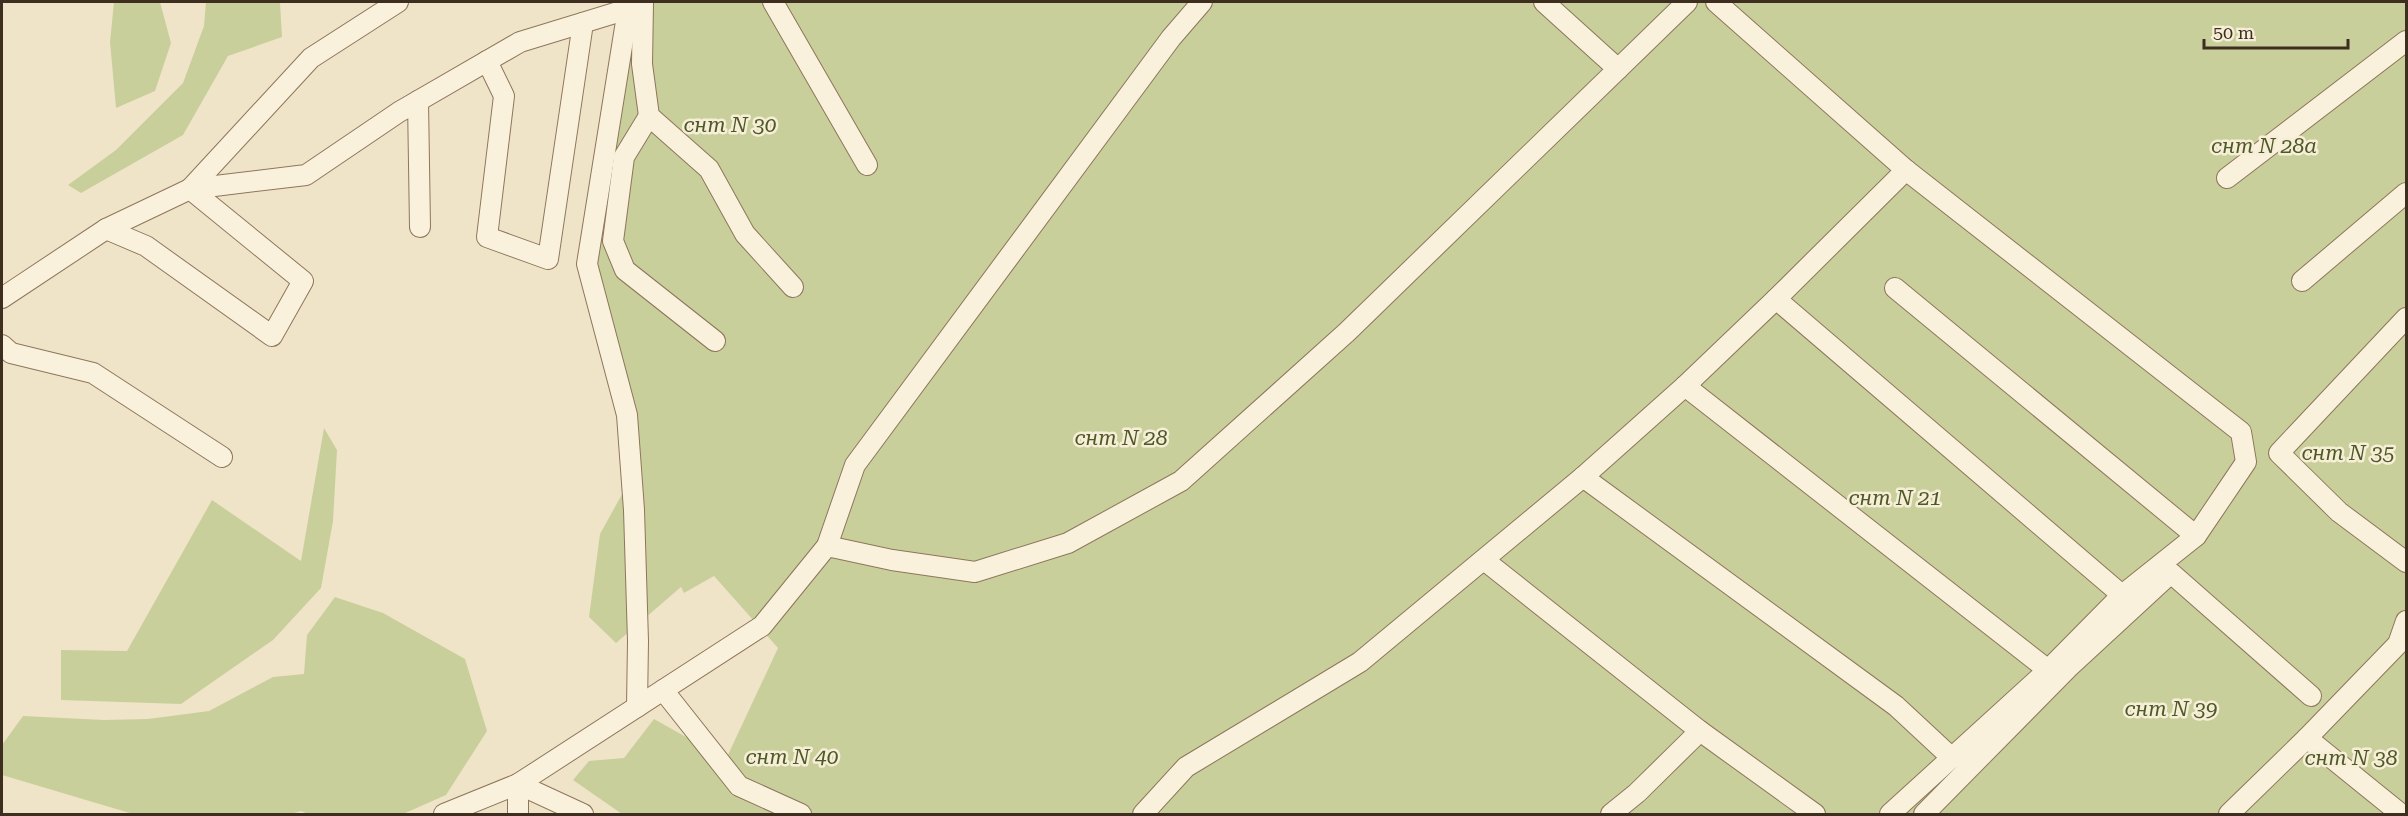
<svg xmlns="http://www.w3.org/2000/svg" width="2408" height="816" font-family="'Roboto Serif',serif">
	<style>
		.green { fill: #c9cf9b }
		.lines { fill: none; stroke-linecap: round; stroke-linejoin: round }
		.minor-casing { stroke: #8d765c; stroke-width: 22 }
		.minor { stroke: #faf1dc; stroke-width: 20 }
		.labels { text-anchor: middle; stroke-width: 5; stroke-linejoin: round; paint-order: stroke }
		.park-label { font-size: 21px; font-style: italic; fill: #4d5a26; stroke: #f7eed8 }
	</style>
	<rect width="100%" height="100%" fill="#f0e4c8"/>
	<g class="green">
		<polygon points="114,2 160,2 171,43 155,91 116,108 110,42"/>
		<polygon points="206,2 280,2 282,37 228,56 183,135 81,193 68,185 116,150 183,83 204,26"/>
		<polygon points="625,2 2406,2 2406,814 622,814 573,780 589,761 624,758 654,719 695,742 719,774 778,648 714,576 684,593 681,587 616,643 589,617 600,534 636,469 582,268"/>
		<polygon points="324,428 337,450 333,521 321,588 273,640 181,704 61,700 61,650 127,651 212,500 301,561"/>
		<polygon points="335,597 383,613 465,659 487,731 446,795 403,814 308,814 301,811 291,814 133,814 2,775 2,745 23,716 104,720 148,719 209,711 273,677 304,674 307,635"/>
	</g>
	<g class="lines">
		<g class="minor-casing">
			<g id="minor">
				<polyline points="643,2 642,64 649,116 709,169 745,234 793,287"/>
				<polyline points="773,2 867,165"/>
				<polyline points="1544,2 1618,69"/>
				<polyline points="628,9 587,264 627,415 634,510 638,641 637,707"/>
				<polyline points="487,61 504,96 487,237 548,259 583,23"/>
				<polyline points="418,101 420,227"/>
				<polyline points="649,116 624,157 613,241 625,270 715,341"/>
				<polyline points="2227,178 2406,41"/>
				<polyline points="190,189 311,58 398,2"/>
				<polyline points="106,229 146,246 272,336 303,281 190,189"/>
				<polyline points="2302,281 2406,193"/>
				<polyline points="1895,288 2196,536"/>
				<polyline points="2,298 106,229 190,189 306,175 399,112 520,42 628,9 639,2"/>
				<polyline points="1776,299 2122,595"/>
				<polyline points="2406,318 2279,453 2339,512 2406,562"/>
				<polyline points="2,345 11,353 93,373 222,457"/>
				<polyline points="1685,386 2048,670"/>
				<polyline points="1583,477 1896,706 1952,758"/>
				<polyline points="827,546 892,560 975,572 1068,543 1181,481 1347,332 1687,2"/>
				<polyline points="1484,560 1700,731 1815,814"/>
				<polyline points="663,690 739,786 801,814"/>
				<polyline points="2307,738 2401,814"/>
				<polyline points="518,784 583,814"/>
				<polyline points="518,784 518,814"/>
				<polyline points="444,814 518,784 762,626 827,546 855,465 1171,38 1202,2"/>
				<polyline points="1143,814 1186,767 1360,662 1583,477 1685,386 1776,299 1906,170 1716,2"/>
				<polyline points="1611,814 1637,793 1700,731"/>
				<polyline points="1890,814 2048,670 2122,595 2196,536 2246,462 2241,432 1906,170"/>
				<polyline points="1924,814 2068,668 2171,573 2311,696"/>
				<polyline points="2229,814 2307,738 2398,644 2406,621"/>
			</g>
		</g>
		<use href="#minor" class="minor"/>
	</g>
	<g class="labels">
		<g class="park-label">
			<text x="730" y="132">снт N 30</text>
			<text x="2264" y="153">снт N 28а</text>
			<text x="1121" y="445">снт N 28</text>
			<text x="2348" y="460">снт N 35</text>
			<text x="1895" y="505">снт N 21</text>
			<text x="2171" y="716">снт N 39</text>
			<text x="792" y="764">снт N 40</text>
			<text x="2351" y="765">снт N 38</text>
		</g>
	</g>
	<rect width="2408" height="816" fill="none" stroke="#3d2e20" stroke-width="6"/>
	<path d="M2204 39v9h144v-9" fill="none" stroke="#3d2e20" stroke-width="3"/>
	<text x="2213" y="39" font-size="18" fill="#3d2e20" stroke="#f7eed8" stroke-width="4.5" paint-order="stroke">50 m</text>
</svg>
